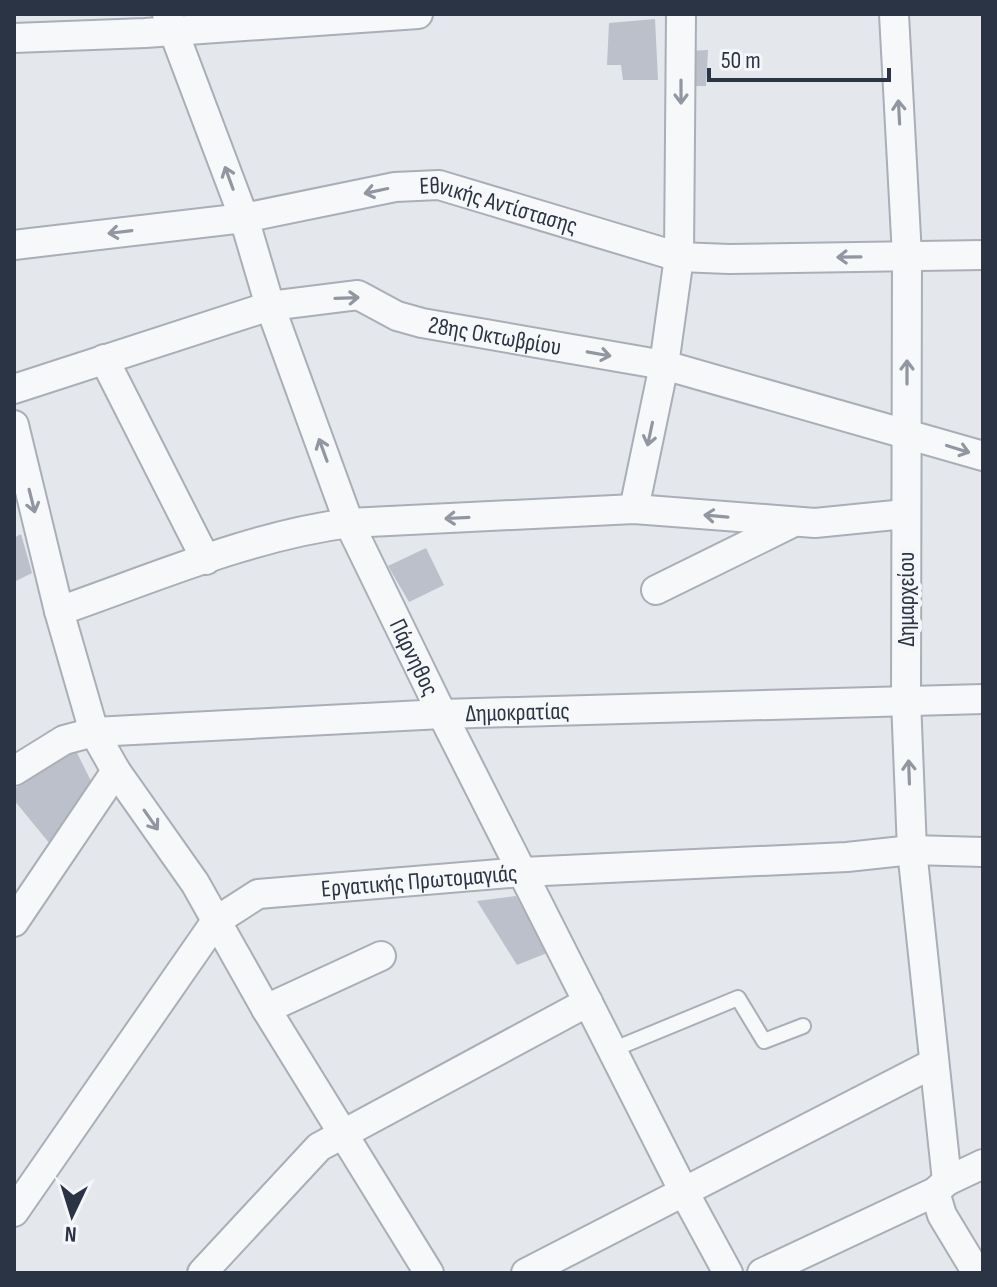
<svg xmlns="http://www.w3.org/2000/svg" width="997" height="1287" font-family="'Sofia Sans Condensed',sans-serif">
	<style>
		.building { fill: #bbc0ca }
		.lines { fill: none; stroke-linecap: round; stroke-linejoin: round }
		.lane-casing { stroke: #a9aeb7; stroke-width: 18 }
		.street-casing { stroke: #a9aeb7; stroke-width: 32 }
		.lane { stroke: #f7f8fa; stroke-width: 14 }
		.street { stroke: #f7f8fa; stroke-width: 28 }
		.oneway { stroke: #9196a0 }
		.labels { text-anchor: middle; stroke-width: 8; stroke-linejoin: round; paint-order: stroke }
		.street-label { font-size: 24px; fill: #2b3445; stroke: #f4f6f9 }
	</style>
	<rect width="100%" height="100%" fill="#e4e7ec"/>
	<g class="building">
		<polygon points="655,19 658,80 623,80 621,65 607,65 609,23"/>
		<polygon points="708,50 706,86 685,86 687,51"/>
		<polygon points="21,534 32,573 14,582 14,538"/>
		<polygon points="426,548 444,585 409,602 388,566"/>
		<polygon points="76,751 95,789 50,844 14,800 14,789"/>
		<polygon points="516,896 547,953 517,965 477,901"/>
	</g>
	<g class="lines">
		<g class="lane-casing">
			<polyline id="lane" points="612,1050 738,998 764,1041 803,1026"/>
		</g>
		<g class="street-casing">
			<g id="street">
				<path id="s1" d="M 167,14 L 244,218 L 270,306 L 349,523 L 442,714 L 684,1192 L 728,1273"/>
				<polyline points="894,14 907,256 906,700 912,850 947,1181"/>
				<polyline points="14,38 145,33 418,14"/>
				<path id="s2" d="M 14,245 L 244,218 L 395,187 L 439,185 L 679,257 L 729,259 L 983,255"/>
				<polyline points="104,359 206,560"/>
				<path id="s3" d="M 14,389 L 270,306 L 358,295 L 397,316 L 422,323 L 664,365 L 983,456"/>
				<polyline points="14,425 59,611 94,732 116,771 195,883 266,1009 429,1273"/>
				<polyline points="634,509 664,365 679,257 681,14"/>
				<polyline points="656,590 794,522"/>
				<path d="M 59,611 C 154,578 250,536 349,523 L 634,509 L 815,523 L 905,514"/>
				<path id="s4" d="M 14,771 L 64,740 L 94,732 L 442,714 L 983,699"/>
				<polyline points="14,922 116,771"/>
				<polyline points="266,1009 381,956"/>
				<polyline points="935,1192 942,1215 977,1273"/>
				<path id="s5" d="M 14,1212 L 216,921 L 258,894 L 522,872 L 847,857 L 912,850 L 983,852"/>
				<polyline points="202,1273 319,1147 588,1002"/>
				<polyline points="526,1273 934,1063"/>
				<polyline points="762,1273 935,1192 947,1181 983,1164"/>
			</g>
		</g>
		<use href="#lane" class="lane"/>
		<use href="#street" class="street"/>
	</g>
	<defs><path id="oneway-shaft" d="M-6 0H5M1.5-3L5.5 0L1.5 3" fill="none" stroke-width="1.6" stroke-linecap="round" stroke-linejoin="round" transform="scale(2)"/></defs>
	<g class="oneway">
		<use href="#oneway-shaft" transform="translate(681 92) rotate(90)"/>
		<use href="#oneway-shaft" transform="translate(899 112) rotate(-93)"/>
		<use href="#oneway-shaft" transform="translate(229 178) rotate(-110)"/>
		<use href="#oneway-shaft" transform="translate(376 191) rotate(168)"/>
		<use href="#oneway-shaft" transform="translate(120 232) rotate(173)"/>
		<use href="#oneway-shaft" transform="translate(849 257) rotate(179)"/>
		<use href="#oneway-shaft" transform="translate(347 298) rotate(-2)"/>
		<use href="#oneway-shaft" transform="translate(599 354) rotate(10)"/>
		<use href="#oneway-shaft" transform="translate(907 372) rotate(-90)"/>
		<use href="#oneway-shaft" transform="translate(650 434) rotate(102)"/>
		<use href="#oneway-shaft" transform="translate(958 449) rotate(17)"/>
		<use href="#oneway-shaft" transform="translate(323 450) rotate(-110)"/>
		<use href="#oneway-shaft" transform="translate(32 501) rotate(76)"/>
		<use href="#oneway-shaft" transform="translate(716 516) rotate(-175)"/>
		<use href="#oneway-shaft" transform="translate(457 518) rotate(177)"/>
		<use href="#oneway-shaft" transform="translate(909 772) rotate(-92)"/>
		<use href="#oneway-shaft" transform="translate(151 820) rotate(55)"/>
	</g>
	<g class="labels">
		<g class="street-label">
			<text dy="8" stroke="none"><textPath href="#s2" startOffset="492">Εθνικής Αντίστασης</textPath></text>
			<text dy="8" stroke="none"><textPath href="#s3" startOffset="502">28ης Οκτωβρίου</textPath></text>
			<text transform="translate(906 599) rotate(-90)" y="8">Δημαρχείου</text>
			<text dy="8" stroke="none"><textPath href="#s1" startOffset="690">Πάρνηθος</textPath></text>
			<text dy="8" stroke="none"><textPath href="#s4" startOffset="514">Δημοκρατίας</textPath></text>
			<text dy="8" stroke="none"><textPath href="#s5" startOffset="566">Εργατικής Πρωτομαγιάς</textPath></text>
		</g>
	</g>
	<rect width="997" height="1287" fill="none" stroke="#2b3445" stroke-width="32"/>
	<g transform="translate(72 1215) rotate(184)" stroke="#f4f6f9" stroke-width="6" paint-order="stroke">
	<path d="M0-6L14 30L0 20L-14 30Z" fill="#2b3445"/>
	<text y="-12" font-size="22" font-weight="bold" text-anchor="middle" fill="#2b3445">N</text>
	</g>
	<path d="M709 68v12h180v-12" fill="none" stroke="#2b3445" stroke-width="4"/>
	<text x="721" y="68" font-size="24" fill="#2b3445" stroke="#f4f6f9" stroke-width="6" paint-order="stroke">50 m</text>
</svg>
